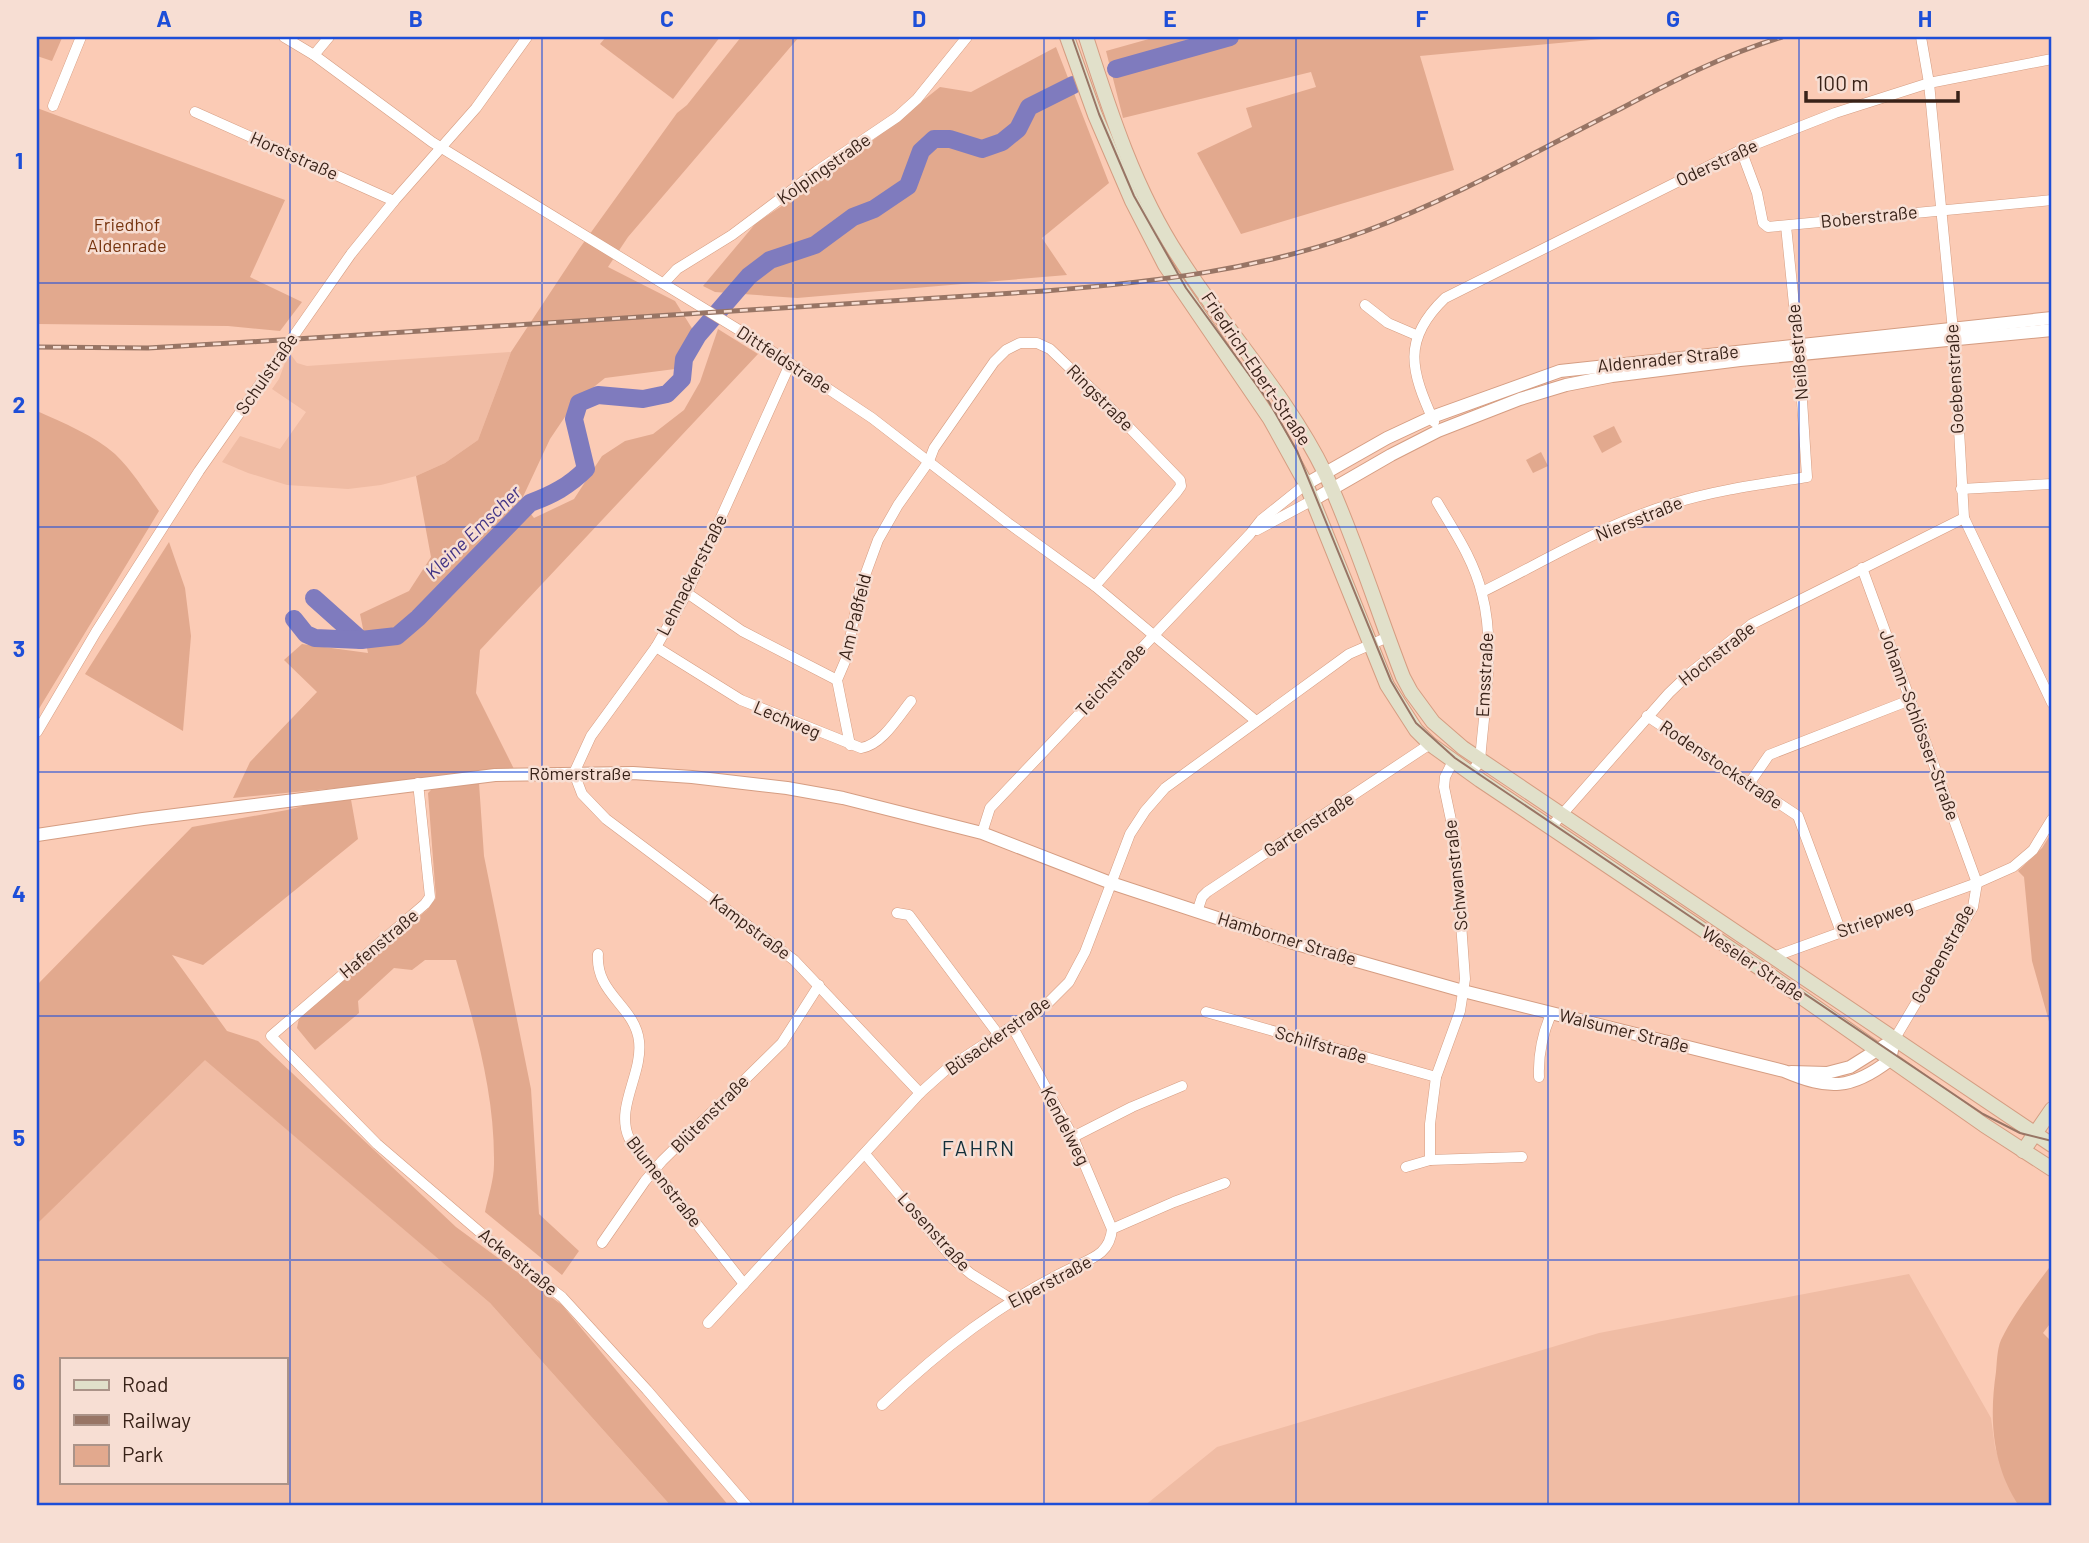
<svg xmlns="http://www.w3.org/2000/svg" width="2089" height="1543" font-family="Barlow,sans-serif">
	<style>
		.built { fill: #f0bca4; fill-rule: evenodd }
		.green { fill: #e2a98e }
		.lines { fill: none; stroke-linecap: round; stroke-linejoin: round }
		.river { stroke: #7f7bbe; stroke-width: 18 }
		.minor-casing { stroke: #d59d82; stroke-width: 11 }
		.tertiary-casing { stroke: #d59d82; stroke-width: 14 }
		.secondary-casing { stroke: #d59d82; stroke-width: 16 }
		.minor { stroke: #fff; stroke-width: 10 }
		.tertiary { stroke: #fff; stroke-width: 12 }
		.secondary { stroke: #e1e0ca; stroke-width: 14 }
		.tram { stroke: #987565; stroke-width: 2 }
		.rail-casing { stroke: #987565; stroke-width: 5 }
		.rail { stroke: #f7ded3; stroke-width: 2.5; stroke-dasharray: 8; stroke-linecap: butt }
		.grid { fill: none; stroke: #1d4ed8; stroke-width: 2; stroke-opacity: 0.55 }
		.labels { text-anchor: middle; stroke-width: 5; stroke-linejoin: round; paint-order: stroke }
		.street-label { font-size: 18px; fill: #382218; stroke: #f7ded3 }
		.park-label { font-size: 18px; fill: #76340e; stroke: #f7ded3 }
		.water-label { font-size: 19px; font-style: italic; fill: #423486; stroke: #f7ded3 }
		.quarter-label { font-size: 21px; letter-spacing: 2px; fill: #112e39; stroke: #f7ded3 }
		.neatline { fill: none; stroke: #1d4ed8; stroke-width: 2.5 }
		.grid-label { font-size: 23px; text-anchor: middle; font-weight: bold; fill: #1d4ed8 }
	</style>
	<rect width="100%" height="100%" fill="#fbcbb5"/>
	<g class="built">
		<polygon points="289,352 297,363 307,366 511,352 478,440 445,463 416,476 381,485 348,489 287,485 248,473 222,462 240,436 280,449 306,412 272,389 279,379"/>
		<path d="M 205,1059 L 490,1303 L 671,1506 L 37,1506 L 37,1224 ZM 61,1359 L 285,1359 L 285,1482 L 61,1482 Z"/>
		<polygon points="1909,1274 1991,1418 1995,1447 2003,1473 2019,1506 1144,1506 1217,1447 1599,1333"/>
	</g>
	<g class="green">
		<polygon points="37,37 68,37 67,39 62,38 52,61 37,56"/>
		<polygon points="606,37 720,37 673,99 600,44"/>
		<polygon points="741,37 799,37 628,237 608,267 675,301 693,330 675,369 605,378 575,402 550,439 521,501 534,518 574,499 602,456 625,441 653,434 684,410 700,382 718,329 758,354 480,650 476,693 515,771 233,798 250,762 317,692 284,660 302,644 368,653 360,614 409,591 431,557 416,476 445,463 478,440 511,352 579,249 677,113 687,105"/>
		<polygon points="1156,37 1623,37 1420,56 1454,170 1241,234 1197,153 1252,127 1246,108 1316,87 1311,72 1123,118 1106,51"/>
		<polygon points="1056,47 1109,183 1042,238 1067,275 797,298 715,292 703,286 756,223 833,172 940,87 971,92"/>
		<polygon points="37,108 285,200 250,277 302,302 280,331 228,326 37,324"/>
		<path d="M 37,411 C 63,423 94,435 115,454 C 132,470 145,492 159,511 L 37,712 Z"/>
		<polygon points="1614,426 1622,442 1602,453 1593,436"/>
		<polygon points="1541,452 1548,466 1533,473 1526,460"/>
		<polygon points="169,542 185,588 191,636 183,731 85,674"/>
		<path d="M 479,783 L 484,856 L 531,1089 L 539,1214 L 579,1251 L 562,1275 L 485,1212 C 488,1197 494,1180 494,1164 C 495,1093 475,1027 456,960 L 425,960 L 412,970 L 394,968 L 358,1001 L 359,1013 L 315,1050 L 297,1028 L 299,1018 L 427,910 L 436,898 L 428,793 L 433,788 Z"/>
		<polygon points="350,794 358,839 203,965 172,955 227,1031 258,1041 456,1227 562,1305 729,1506 671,1506 490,1303 205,1060 37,1224 37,985 192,827 287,810"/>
		<polygon points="2052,832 2052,1032 2032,961 2024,877 2018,871 2042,848"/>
		<path d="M 2052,1264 L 2052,1321 L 2043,1333 L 2052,1342 L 2052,1506 L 2019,1506 C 1992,1465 1989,1419 1996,1372 C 1997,1362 1997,1349 2001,1340 C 2014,1313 2034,1288 2052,1264 Z"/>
	</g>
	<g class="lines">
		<g class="river">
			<polyline points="1116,69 1230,37"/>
			<polyline points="314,598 361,640"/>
			<path d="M 294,619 L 306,634 L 315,638 L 361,640 L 397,636 L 418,618 L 530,503 C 552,495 569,486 586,469 L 574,419 L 579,403 L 598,395 L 643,399 L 667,394 L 682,379 L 684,359 L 698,335 L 749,276 L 770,260 L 815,245 L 853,217 L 874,209 L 908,186 L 921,151 L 934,139 L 950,139 L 982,149 L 1002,142 L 1018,129 L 1029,107 L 1073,85"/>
		</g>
		<g class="minor-casing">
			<g id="minor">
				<polyline points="284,37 314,55 432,142 752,338 872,418 1008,523 1095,586 1256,721"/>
				<polyline points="1921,37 1929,83 1954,341 1964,518 2052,703"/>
				<polyline points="314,55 329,37"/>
				<polyline points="53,106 81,37"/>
				<polyline points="195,112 394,201"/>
				<polyline points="1741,150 1757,193 1763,223 1768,227 2052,200"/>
				<polyline points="664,283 677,269 732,235 817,171 897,117 917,99 967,37"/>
				<polyline points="1365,305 1388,323 1416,335"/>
				<polyline points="790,364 687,593 656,647 591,736 574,773 582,794 606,819 794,960 920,1093"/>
				<path d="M 1434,422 C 1411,371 1401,340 1445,298 L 1741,150 L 1835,113 L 1929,83 L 2052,59"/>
				<polyline points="1961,489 2052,484"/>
				<path d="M 1437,502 C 1454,531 1474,560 1482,594 C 1496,647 1484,707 1480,761 L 1471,773"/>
				<polyline points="1257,530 1313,500"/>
				<polyline points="1862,568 1977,883 1973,907 1894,1040"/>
				<path d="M 1482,592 C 1543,562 1605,524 1671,504 C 1715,490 1762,484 1807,477 L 1799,354 L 1786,226"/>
				<polyline points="687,593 742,631 837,680"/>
				<path d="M 656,647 L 741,700 L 861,748 C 882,745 898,717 911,701"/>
				<polyline points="1647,716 1798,816 1841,932"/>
				<polyline points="37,732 96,632 199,471 351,254 394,201 476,108 527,37"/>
				<polyline points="850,745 837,680 846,659 860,589 878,540 898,505 929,461 934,448 994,362 1006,350 1020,343 1037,343 1050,349 1096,393 1180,480 1181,486 1176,493 1095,586"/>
				<polyline points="418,783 430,897 425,904 271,1036 377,1144 503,1252 562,1297 647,1390 747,1506"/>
				<polyline points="1749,784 1769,755 1910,700"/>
				<polyline points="1551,827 1669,693 1690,673 1752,624 1964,518"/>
				<polyline points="982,833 990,808 1250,534 1261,520 1306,484"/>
				<polyline points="1197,912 1202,897 1207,892 1430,744"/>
				<polyline points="897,913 909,915 998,1034"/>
				<path d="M 598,954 C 595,994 635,1006 639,1041 C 643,1074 615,1107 629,1138 L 744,1284"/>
				<polyline points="1773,957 1977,883 2013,867 2033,850 2052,819"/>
				<polyline points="1206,1012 1436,1077"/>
				<polyline points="1012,1026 1073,1137 1112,1229"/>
				<path d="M 1539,1077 C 1538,1054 1542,1035 1551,1014"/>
				<polyline points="1073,1137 1132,1107 1182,1086"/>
				<polyline points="865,1154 953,1259 971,1274 1013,1300"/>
				<polyline points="1430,1160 1430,1124 1436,1077 1460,1011 1465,979 1455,839 1444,787 1445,777 1453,761"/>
				<polyline points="1406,1167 1430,1160 1522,1157"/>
				<polyline points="602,1243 645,1181 662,1161 782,1043 819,985"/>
				<polyline points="708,1323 920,1093 948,1068 1049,1002 1069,982 1085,952 1130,834 1145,811 1165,788 1349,654 1388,637"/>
				<path d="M 882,1405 C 940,1350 1002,1301 1074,1267 C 1093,1258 1110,1253 1112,1229 L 1174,1202 L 1225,1183"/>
			</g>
		</g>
		<g class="tertiary-casing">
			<g id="tertiary">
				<polyline points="1306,484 1387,438 1432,417 1560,371 2052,318"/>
				<polyline points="1313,500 1391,455 1438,431 1520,399 1566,385 1612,376 1740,360 2052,330"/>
				<path d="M 37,835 L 143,819 L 495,775 L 633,773 L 692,777 L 787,788 L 843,798 L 982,833 L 1111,883 L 1293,943 L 1463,991 L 1784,1071 C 1829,1090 1851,1090 1890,1060 L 1894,1040"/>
				<polyline points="1791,1072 1827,1073 1850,1067 1885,1045"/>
			</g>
		</g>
		<g class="secondary-casing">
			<g id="secondary">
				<polyline points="1067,37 1095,115 1132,201 1165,265 1270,419 1306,484 1387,685 1416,730 1430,744 1480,780 1767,973 1984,1125 2052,1169"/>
				<path d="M 1086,37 C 1110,112 1135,190 1179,257 C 1225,330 1287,395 1325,473 C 1355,538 1377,610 1403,677 L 1411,692 L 1433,722 L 1463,748 L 2052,1145"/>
				<polyline points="2023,1151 2052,1109"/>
			</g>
		</g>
		<use href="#minor" class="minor"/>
		<use href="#tertiary" class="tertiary"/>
		<use href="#secondary" class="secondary"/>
		<polyline class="tram" points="1072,37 1099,114 1134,196 1186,288 1269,402 1297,451 1391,681 1416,723 1455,758 1983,1114 2020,1133 2052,1141"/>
		<g class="rail-casing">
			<path id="rail" d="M 37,347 L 148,348 L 265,341 L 1045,291 C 1153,282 1260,270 1363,232 C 1452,199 1537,151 1622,108 C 1673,81 1726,54 1782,37"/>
		</g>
		<use href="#rail" class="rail"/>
	</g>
	<path class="grid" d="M 290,37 L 290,1506M 542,37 L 542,1506M 793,37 L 793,1506M 1044,37 L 1044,1506M 1296,37 L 1296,1506M 1548,37 L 1548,1506M 1799,37 L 1799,1506M 37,283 L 2052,283M 37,527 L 2052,527M 37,772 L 2052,772M 37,1016 L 2052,1016M 37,1260 L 2052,1260"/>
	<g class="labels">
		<g class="street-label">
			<text transform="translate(294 156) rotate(24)" y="6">Horststraße</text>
			<text transform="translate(1717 163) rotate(-25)" y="6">Oderstraße</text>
			<text transform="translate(824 169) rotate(-35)" y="6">Kolpingstraße</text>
			<text transform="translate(1869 217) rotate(-6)" y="6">Boberstraße</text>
			<text transform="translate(1798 352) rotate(-95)" y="6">Neißestraße</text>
			<text transform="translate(1668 359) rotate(-6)" y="6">Aldenrader Straße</text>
			<text transform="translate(784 360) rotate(33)" y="6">Dittfeldstraße</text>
			<text transform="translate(1256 369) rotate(56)" y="6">Friedrich-Ebert-Straße</text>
			<text transform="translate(267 374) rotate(-55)" y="6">Schulstraße</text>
			<text transform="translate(1955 379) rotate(-93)" y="6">Goebenstraße</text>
			<text transform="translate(1100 398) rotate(45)" y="6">Ringstraße</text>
			<text transform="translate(1639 519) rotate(-22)" y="6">Niersstraße</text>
			<text transform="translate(692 575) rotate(-63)" y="6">Lehnackerstraße</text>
			<text transform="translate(855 617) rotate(-76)" y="6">Am Paßfeld</text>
			<text transform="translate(1717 654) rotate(-38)" y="6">Hochstraße</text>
			<text transform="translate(1485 675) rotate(-87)" y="6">Emsstraße</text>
			<text transform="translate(1111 680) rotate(-47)" y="6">Teichstraße</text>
			<text transform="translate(787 720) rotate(23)" y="6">Lechweg</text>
			<text transform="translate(1919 725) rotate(70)" y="6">Johann-Schlösser-Straße</text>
			<text transform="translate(1721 765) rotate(34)" y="6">Rodenstockstraße</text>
			<text x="580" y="780">Römerstraße</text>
			<text transform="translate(1309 825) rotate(-33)" y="6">Gartenstraße</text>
			<text transform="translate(1456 875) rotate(-96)" y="6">Schwanstraße</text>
			<text transform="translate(1875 919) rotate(-20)" y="6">Striepweg</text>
			<text transform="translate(750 927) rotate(37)" y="6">Kampstraße</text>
			<text transform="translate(1287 939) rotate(17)" y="6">Hamborner Straße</text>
			<text transform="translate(379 944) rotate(-40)" y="6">Hafenstraße</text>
			<text transform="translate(1943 954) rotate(-61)" y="6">Goebenstraße</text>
			<text transform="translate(1753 964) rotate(34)" y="6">Weseler Straße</text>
			<text transform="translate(1624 1031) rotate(14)" y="6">Walsumer Straße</text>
			<text transform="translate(998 1036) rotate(-35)" y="6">Büsackerstraße</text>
			<text transform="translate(1321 1045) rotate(16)" y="6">Schilfstraße</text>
			<text transform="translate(710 1114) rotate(-45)" y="6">Blütenstraße</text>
			<text transform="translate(1065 1126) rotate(63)" y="6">Kendelweg</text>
			<text transform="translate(664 1182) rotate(52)" y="6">Blumenstraße</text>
			<text transform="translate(934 1232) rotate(48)" y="6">Losenstraße</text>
			<text transform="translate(518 1262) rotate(39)" y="6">Ackerstraße</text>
			<text transform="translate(1050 1282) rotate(-28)" y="6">Elperstraße</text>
		</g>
		<g class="park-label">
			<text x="127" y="231">Friedhof<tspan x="127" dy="21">Aldenrade</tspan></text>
		</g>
		<g class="water-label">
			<text transform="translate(473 532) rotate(-44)" y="7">Kleine Emscher</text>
		</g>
		<g class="quarter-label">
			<text x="979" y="1156">FAHRN</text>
		</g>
	</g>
	<rect width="2089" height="1543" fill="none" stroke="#f7ded3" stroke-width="77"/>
	<rect x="60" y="1358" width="228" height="126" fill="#f7ded3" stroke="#ab9388" stroke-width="2"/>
	<rect x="74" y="1380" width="35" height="10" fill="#e1e0ca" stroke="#ab9388" stroke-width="2"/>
	<text x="122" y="1392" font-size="21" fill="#382218">Road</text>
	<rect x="74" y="1415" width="35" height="10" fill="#987565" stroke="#ab9388" stroke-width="2"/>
	<text x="122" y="1428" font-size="21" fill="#382218">Railway</text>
	<rect x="74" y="1445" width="35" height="21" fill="#e2a98e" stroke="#ab9388" stroke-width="2"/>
	<text x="122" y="1462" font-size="21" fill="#382218">Park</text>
	<path d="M1806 91v10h152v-10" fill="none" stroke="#382218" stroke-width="3.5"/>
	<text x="1816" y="91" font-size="21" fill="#382218" stroke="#f7ded3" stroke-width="5" paint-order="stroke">100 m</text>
	<rect x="38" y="38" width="2012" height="1466" class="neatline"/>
	<g class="grid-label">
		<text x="164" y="27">A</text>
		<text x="416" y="27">B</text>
		<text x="667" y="27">C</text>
		<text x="919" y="27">D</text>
		<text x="1170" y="27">E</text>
		<text x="1422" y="27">F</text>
		<text x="1673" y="27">G</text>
		<text x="1925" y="27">H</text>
		<text x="19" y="169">1</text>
		<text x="19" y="413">2</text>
		<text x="19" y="657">3</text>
		<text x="19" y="902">4</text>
		<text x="19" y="1146">5</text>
		<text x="19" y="1390">6</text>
	</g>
</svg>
